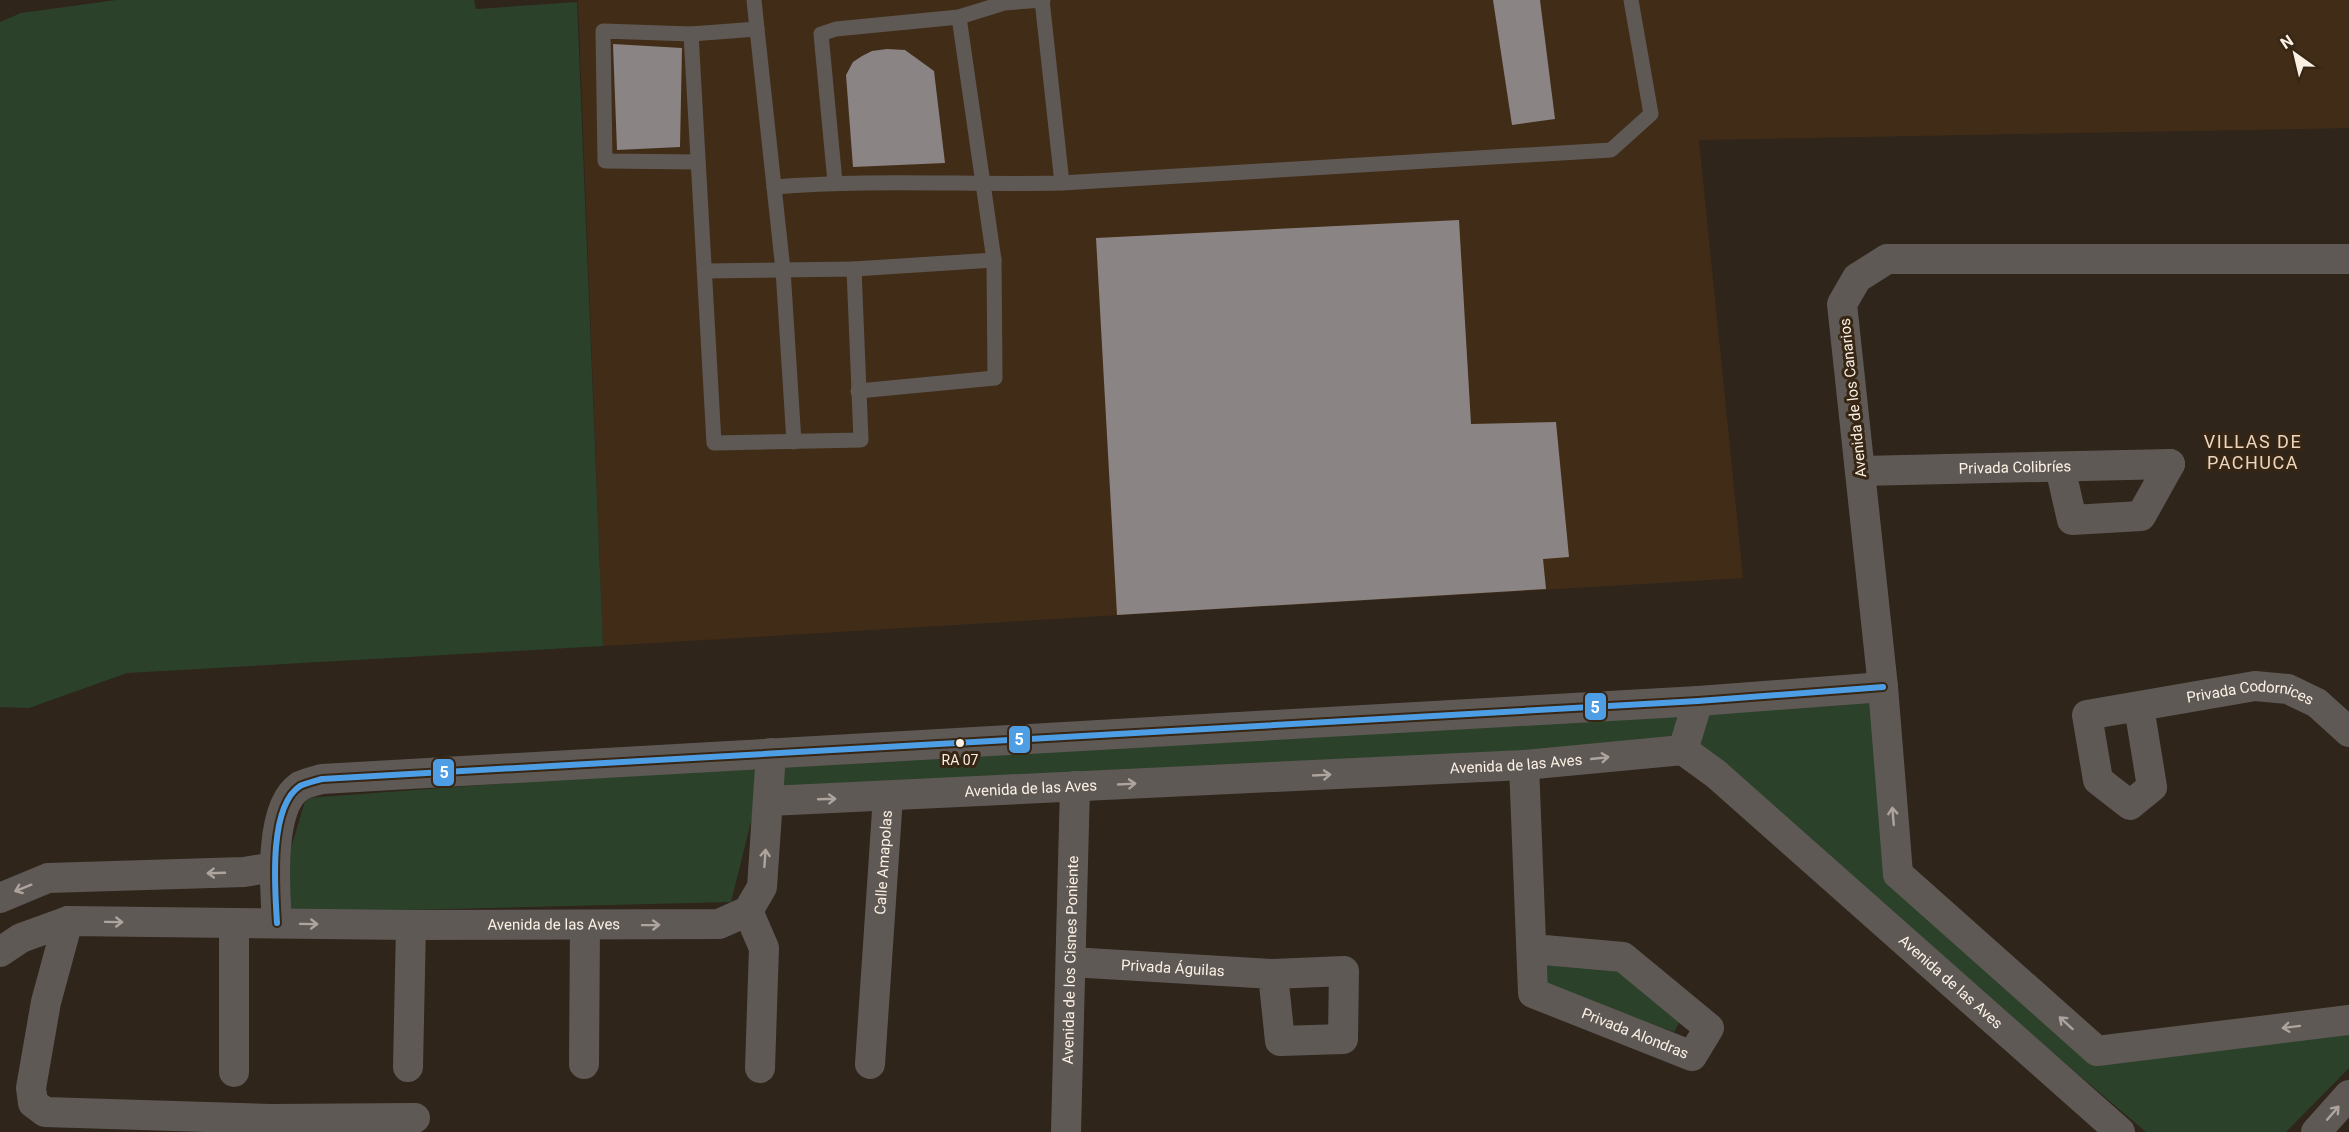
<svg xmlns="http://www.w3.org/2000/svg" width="2349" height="1132" font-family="Roboto,sans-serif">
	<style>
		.built { fill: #412d17 }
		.green { fill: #2c412a }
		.building { fill: #8b8484 }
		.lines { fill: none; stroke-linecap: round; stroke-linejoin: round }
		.service { stroke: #5f5956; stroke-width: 15 }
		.minor { stroke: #5f5956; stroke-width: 30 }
		.bus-1-casing { stroke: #372613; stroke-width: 10 }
		.bus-1 { stroke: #4d9ee5; stroke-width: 6 }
		.oneway { stroke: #ada49d }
		.bus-dot { fill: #fbf0e4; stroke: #372613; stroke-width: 2 }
		.labels { text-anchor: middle; stroke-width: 6; stroke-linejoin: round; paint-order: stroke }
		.bus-label { font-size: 14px; fill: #fbf0e4; stroke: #372613 }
		.street-label { font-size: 15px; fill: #fbf0e4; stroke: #372613 }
		.quarter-label { font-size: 18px; letter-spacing: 1.5px; fill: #edd6c0; stroke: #372613 }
		.line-badge { stroke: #372613; stroke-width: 2 }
		.badge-label { font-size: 16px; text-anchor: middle; font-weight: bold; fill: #fff }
	</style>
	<rect width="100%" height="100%" fill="#2f251b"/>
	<polygon class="built" points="578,0 2349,0 2349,128 1699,140 1743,578 603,646"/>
	<g class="green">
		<polygon points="116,0 474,0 476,9 577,2 603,646 127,673 29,708 0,707 0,22 21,13"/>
		<polygon points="1872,698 1890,874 2081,1046 2349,1028 2349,1068 2286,1132 2146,1132 1692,747 757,798 731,902 289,913 287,861 306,798 740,766"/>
		<polygon points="1544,962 1619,966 1684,1014 1674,1032 1542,985"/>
	</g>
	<g class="building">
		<polygon points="1493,0 1540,0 1555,119 1512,125"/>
		<polygon points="613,44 682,48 680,147 617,150"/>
		<polygon points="887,49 905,50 934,71 945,163 853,167 846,75 853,62 862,56 872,51"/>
		<polygon points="1459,220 1471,424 1556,422 1569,557 1543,559 1546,589 1117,615 1096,238"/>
	</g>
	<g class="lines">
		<g class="service">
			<polyline points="1042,0 1062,183"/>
			<polyline points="757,29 783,270 794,442"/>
			<polyline points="691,34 603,31 605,161 698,162"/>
			<polyline points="835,182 821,34 836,29 959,17 1004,3 1043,0"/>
			<path d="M 774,187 C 870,179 966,185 1062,183 L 1611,150 L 1651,114 L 1631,0"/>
			<polyline points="854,269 994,260"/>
			<polyline points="704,271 854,269 861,440 714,443 691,34 757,29 754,0"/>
			<polyline points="858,391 995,378 994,260 959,17"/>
		</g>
		<g class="minor">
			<polyline points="2060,467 2072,520 2141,516 2170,464"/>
			<path id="s1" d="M 1861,471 L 2170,464"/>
			<path id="s2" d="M 2139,707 L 2152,787 L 2130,805 L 2098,780 L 2087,715 L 2255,686 L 2288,689 L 2317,703 L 2349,732"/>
			<polyline points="1683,750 1698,701"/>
			<path id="s3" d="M 1524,765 L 1533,993 L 1692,1056 L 1709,1028 L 1623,957 L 1533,949"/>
			<path id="s4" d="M 769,801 L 1524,765 L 1683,750 L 1716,774 L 2120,1132"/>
			<polyline points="1898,874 1883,687 1842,304 1857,278 1887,259 2349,259"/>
			<polyline points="1898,874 2097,1051 2349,1020"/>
			<polyline points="0,898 48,878 244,872 274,867"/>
			<polyline points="748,911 764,948 760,1068"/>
			<polyline points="68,921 46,1002 31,1088 33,1103 45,1112 271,1119 415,1118"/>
			<polyline points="234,923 234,1072"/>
			<path d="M 277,923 C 275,890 268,807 300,786 C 306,783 315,781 322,779 L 1698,701 L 1883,687"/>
			<path id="s5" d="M 0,952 L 21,938 L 68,921 L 411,925 L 719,924 L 748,911 L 762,887 L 771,753"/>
			<path id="s6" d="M 1071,962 L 1273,974 L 1344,971 L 1343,1039 L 1280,1041 L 1273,974"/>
			<polyline points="584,1064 585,925"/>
			<path id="s7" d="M 870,1064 L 888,796"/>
			<polyline points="408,1067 411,925"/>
			<path id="s8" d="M 1066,1132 L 1075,786"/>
			<polyline points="2316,1132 2349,1095"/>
		</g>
		<g class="bus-1-casing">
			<path id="bus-1" d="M 277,923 C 275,890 268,807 300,786 C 306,783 315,781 322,779 L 1698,701 L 1883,687"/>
		</g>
		<use href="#bus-1" class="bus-1"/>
	</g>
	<defs><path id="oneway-shaft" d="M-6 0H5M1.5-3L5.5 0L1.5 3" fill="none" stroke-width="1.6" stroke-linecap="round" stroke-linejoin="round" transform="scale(1.5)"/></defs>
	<g class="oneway">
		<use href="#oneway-shaft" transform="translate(1600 758) rotate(-6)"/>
		<use href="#oneway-shaft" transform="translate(1322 775) rotate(-3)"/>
		<use href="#oneway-shaft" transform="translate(1127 784) rotate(-3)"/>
		<use href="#oneway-shaft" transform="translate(827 799) rotate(-2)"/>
		<use href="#oneway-shaft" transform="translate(1893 816) rotate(-95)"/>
		<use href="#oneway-shaft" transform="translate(765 858) rotate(-86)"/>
		<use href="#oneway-shaft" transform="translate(216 873) rotate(178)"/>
		<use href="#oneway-shaft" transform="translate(23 888) rotate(158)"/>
		<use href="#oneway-shaft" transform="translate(114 922) rotate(1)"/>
		<use href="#oneway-shaft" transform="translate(309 924) rotate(1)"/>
		<use href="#oneway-shaft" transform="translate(651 925) rotate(-1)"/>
		<use href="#oneway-shaft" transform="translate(2066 1023) rotate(-138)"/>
		<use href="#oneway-shaft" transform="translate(2291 1027) rotate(173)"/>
		<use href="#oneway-shaft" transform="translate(2333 1113) rotate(-49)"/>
	</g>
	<circle class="bus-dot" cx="960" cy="743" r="5"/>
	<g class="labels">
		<g class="bus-label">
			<text x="960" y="765">RA 07</text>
		</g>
		<g class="street-label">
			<text transform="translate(1853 398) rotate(-96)" y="5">Avenida de los Canarios</text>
			<text dy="5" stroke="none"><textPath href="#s1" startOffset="154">Privada Colibríes</textPath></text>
			<text dy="5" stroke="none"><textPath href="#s2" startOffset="382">Privada Codornices</textPath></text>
			<text dy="5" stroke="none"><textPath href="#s4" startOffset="748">Avenida de las Aves</textPath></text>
			<text dy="5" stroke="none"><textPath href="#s4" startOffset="262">Avenida de las Aves</textPath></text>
			<text dy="5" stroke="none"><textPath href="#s7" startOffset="202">Calle Amapolas</textPath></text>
			<text dy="5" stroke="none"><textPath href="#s5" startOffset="561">Avenida de las Aves</textPath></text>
			<text dy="5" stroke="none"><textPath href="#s8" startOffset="172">Avenida de los Cisnes Poniente</textPath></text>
			<text dy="5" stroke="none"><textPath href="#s6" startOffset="102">Privada Águilas</textPath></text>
			<text dy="5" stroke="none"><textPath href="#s4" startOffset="1270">Avenida de las Aves</textPath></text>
			<text dy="5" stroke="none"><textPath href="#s3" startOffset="338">Privada Alondras</textPath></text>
		</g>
		<g class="quarter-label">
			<text x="2253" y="448">VILLAS DE<tspan x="2253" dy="21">PACHUCA</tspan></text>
		</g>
	</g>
	<g class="line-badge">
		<rect x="1584" y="692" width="23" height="29" rx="6" fill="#4d9ee5"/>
		<rect x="1008" y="725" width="23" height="29" rx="6" fill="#4d9ee5"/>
		<rect x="432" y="758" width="23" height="29" rx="6" fill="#4d9ee5"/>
	</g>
	<g class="badge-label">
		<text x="1595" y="713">5</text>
		<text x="1019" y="745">5</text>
		<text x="444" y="778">5</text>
	</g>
	<g transform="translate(2295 54) rotate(326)" stroke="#372613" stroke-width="4.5" paint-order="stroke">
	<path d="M0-4.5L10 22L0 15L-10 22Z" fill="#fbf0e4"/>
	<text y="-9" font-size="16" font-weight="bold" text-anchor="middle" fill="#fbf0e4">N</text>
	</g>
</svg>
